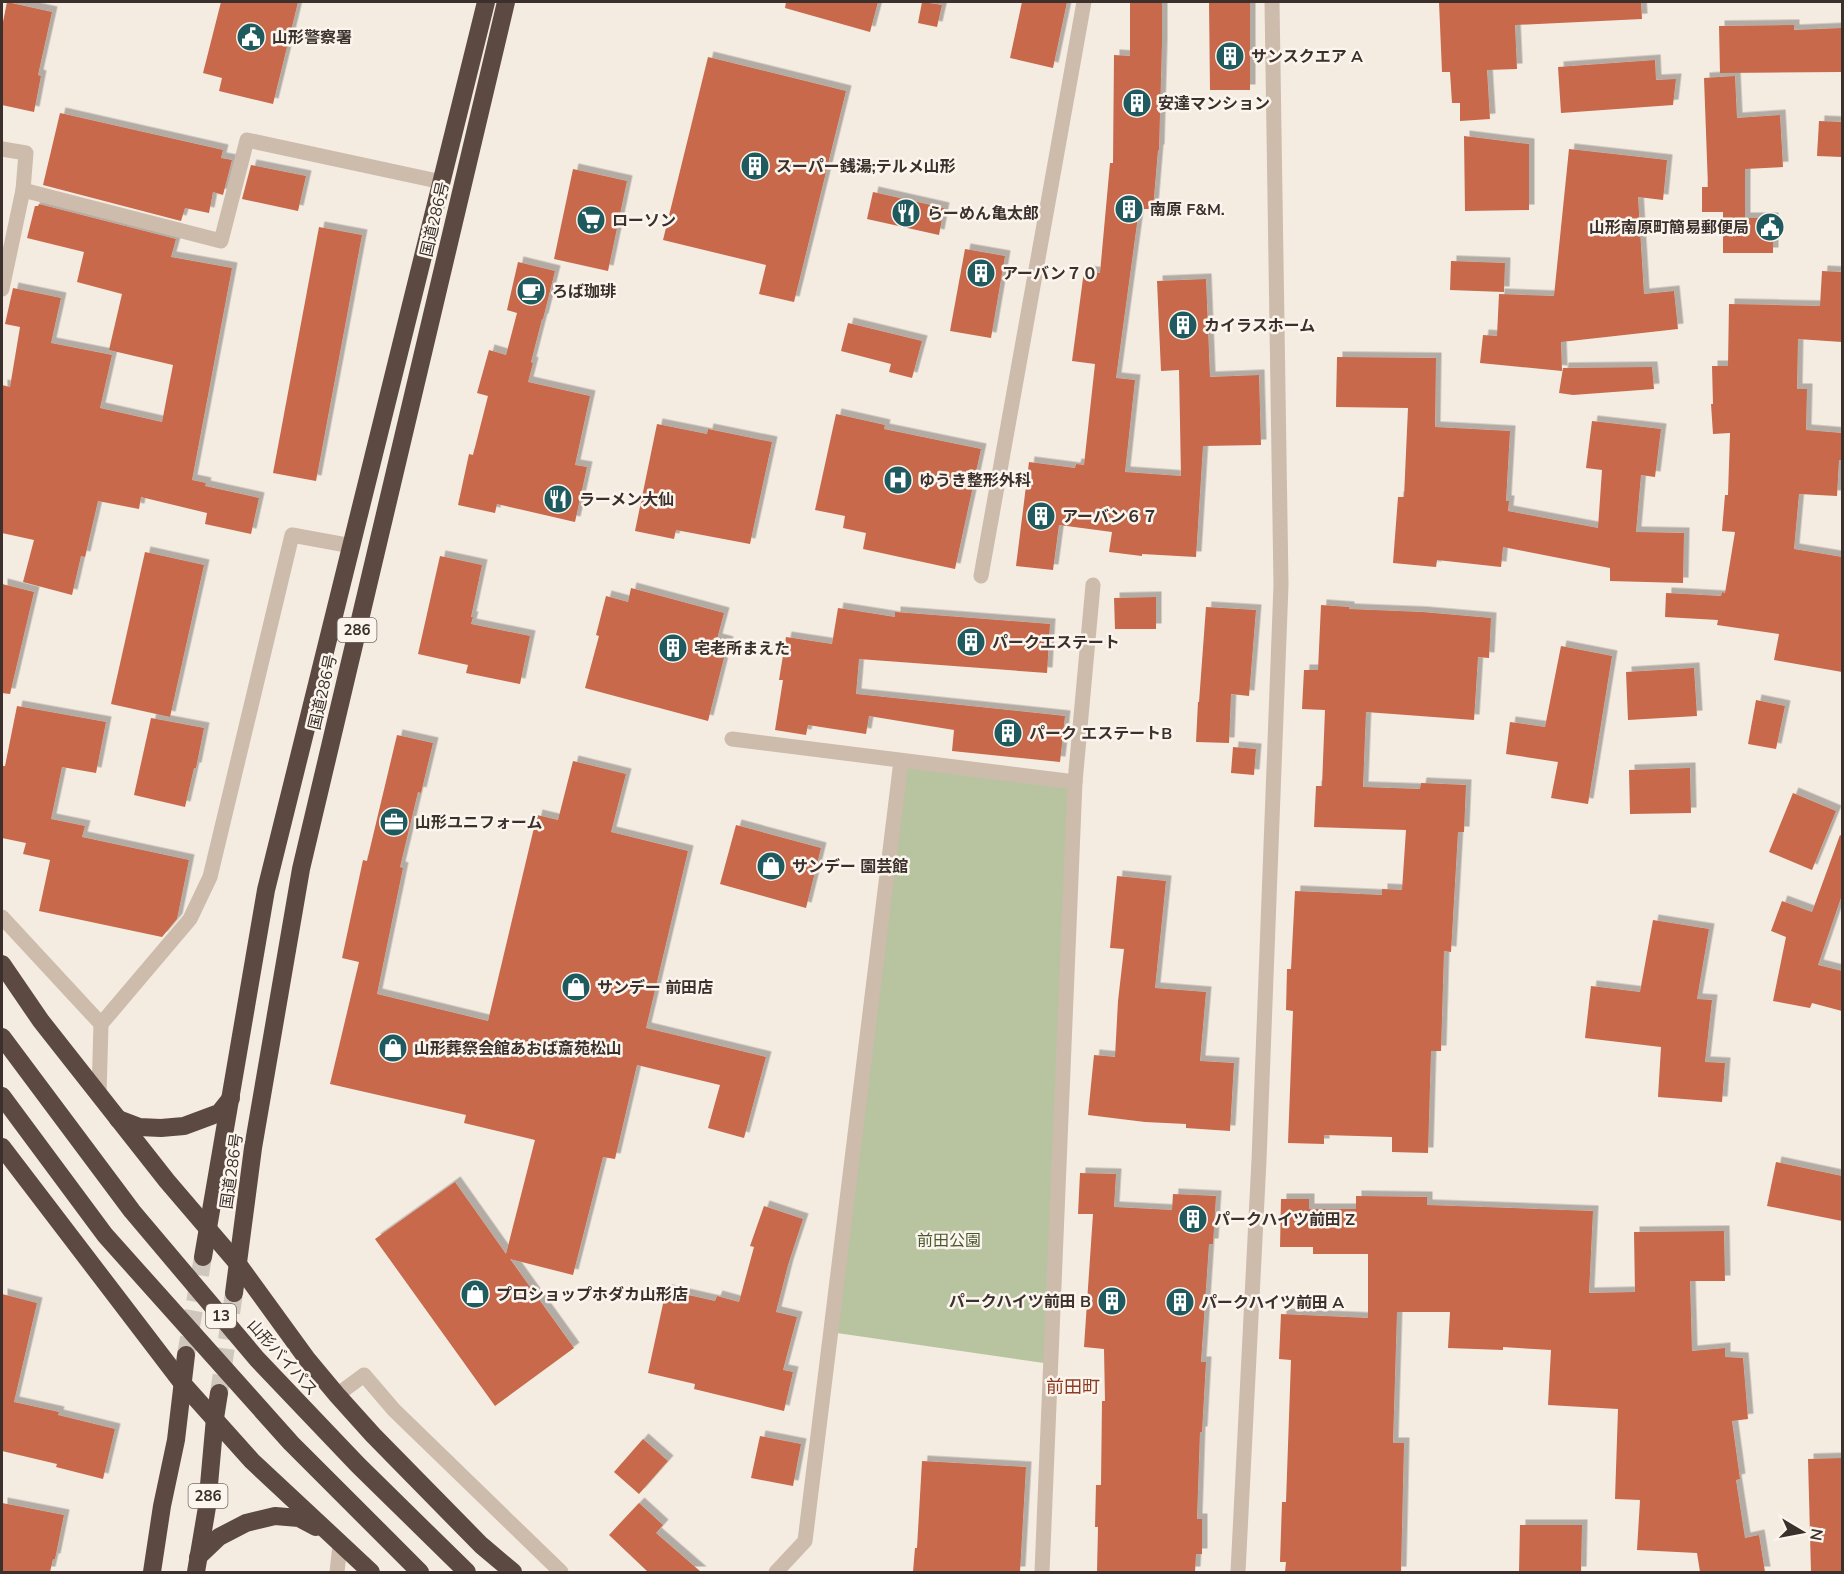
<svg xmlns="http://www.w3.org/2000/svg" width="1844" height="1574" font-family="'Nunito Sans','Noto Sans JP',sans-serif">
	<style>
		.green { fill: #b8c4a0 }
		.building { fill: #c8694b; filter: url(#shadow) }
		.lines { fill: none; stroke-linecap: round; stroke-linejoin: round }
		.highway-tunnel { stroke: #cfc6bd; stroke-width: 18; stroke-dasharray: 18 9; stroke-linecap: butt }
		.minor { stroke: #cdbbac; stroke-width: 15 }
		.highway { stroke: #5c4a42; stroke-width: 18 }
		.highway-bridge { stroke: #5c4a42; stroke-width: 18 }
		.labels { text-anchor: middle; stroke-width: 5; stroke-linejoin: round; paint-order: stroke }
		.shield { fill: #fbf5ee; stroke: #756b66; stroke-width: 1.5 }
		.shield-label { font-size: 15px; font-weight: bold; fill: #3b302b }
		.poi-label { font-size: 16px; font-weight: bold; fill: #3b302b; stroke: #fbf5ee; text-anchor: start }
		.street-label { font-size: 16px; fill: #3b302b; stroke: #fbf5ee }
		.park-label { font-size: 16px; fill: #4a5a2e; stroke: #fbf5ee }
		.neighbourhood-label { font-size: 18px; fill: #8c3b22; stroke: #fbf5ee }
	</style>
	<defs>
		<filter id="shadow"><feDropShadow dx="5.5" dy="-5.5" stdDeviation="0" flood-color="#0004"/></filter>
	</defs>
	<rect width="100%" height="100%" fill="#f4ebe1"/>
	<polygon class="green" points="901,761 1075,782 1051,1364 830,1332"/>
	<g class="building">
		<polygon points="7,2 52,12 38,75 41,76 34,112 2,105 2,27"/>
		<polygon points="221,2 298,2 273,104 219,91 222,78 203,73"/>
		<polygon points="786,2 878,2 870,32 785,8"/>
		<polygon points="922,2 942,5 937,27 918,23"/>
		<polygon points="1022,2 1067,2 1053,68 1010,58"/>
		<polygon points="1130,2 1162,2 1162,43 1159,150 1158,150 1153,209 1139,209 1116,378 1135,380 1125,472 1181,476 1179,370 1161,371 1157,281 1206,279 1210,377 1259,375 1261,445 1203,446 1196,557 1142,554 1142,556 1109,552 1112,532 1059,525 1053,570 1016,566 1029,462 1075,468 1076,464 1084,465 1095,364 1072,361 1084,271 1100,273 1110,163 1113,163 1114,55 1130,56"/>
		<polygon points="1209,2 1250,2 1250,90 1210,90"/>
		<polygon points="1439,2 1641,2 1642,19 1515,25 1517,69 1487,70 1490,119 1460,121 1460,103 1452,103 1450,72 1442,72"/>
		<polygon points="1794,25 1794,30 1842,28 1842,72 1720,73 1719,26"/>
		<polygon points="708,57 846,91 794,302 759,294 766,265 663,240"/>
		<polygon points="1655,60 1656,80 1676,79 1673,105 1561,113 1558,67"/>
		<polygon points="1735,76 1737,118 1780,115 1783,167 1745,169 1745,218 1773,218 1773,253 1723,253 1723,212 1702,212 1702,187 1708,187 1704,78"/>
		<polygon points="60,113 223,150 221,158 232,160 223,195 213,192 209,213 185,208 181,221 43,185"/>
		<polygon points="1819,121 1842,122 1842,157 1817,156"/>
		<polygon points="1464,136 1529,144 1529,210 1465,211"/>
		<polygon points="1569,149 1667,160 1663,200 1638,197 1644,294 1674,291 1678,329 1561,342 1562,371 1480,363 1483,335 1497,336 1499,294 1554,296"/>
		<polygon points="251,165 306,176 298,211 242,199"/>
		<polygon points="573,169 627,181 608,271 554,259"/>
		<polygon points="873,192 944,208 939,235 867,219"/>
		<polygon points="39,204 176,239 171,257 232,268 192,480 206,483 205,486 259,498 251,534 205,524 207,513 141,497 139,509 98,501 85,557 81,556 72,595 23,582 34,540 2,533 2,385 10,387 20,327 5,324 13,288 61,298 51,343 112,355 100,408 162,422 173,365 109,350 122,294 77,282 84,252 27,238 35,206 38,206"/>
		<polygon points="319,227 362,235 316,481 273,473"/>
		<polygon points="965,249 1005,256 991,338 950,331"/>
		<polygon points="1451,261 1505,263 1504,292 1450,290"/>
		<polygon points="518,262 555,271 543,319 542,319 531,362 533,363 528,382 590,396 575,465 587,467 575,522 497,504 495,513 458,505 469,454 473,455 488,396 477,393 489,350 506,355 517,313 507,310"/>
		<polygon points="1822,271 1842,272 1842,342 1798,339 1797,389 1807,389 1806,430 1842,433 1842,460 1839,460 1837,496 1799,494 1794,549 1842,557 1842,672 1774,660 1779,634 1717,625 1718,620 1665,617 1666,593 1721,596 1722,592 1725,593 1735,532 1722,531 1725,495 1728,495 1730,433 1713,434 1711,404 1713,404 1712,366 1728,366 1729,304 1820,306"/>
		<polygon points="848,323 922,341 912,378 889,372 891,364 841,351"/>
		<polygon points="1337,357 1436,358 1435,427 1510,431 1506,501 1509,501 1508,511 1598,528 1602,470 1586,468 1592,421 1661,429 1655,477 1641,475 1636,532 1684,533 1683,583 1610,581 1610,568 1503,547 1501,567 1437,560 1436,567 1393,563 1398,497 1404,497 1408,408 1336,407"/>
		<polygon points="1652,367 1654,389 1573,395 1559,393 1563,368"/>
		<polygon points="836,414 885,425 884,429 981,449 955,569 863,549 866,533 843,528 845,516 815,510"/>
		<polygon points="657,424 707,434 708,429 772,442 750,544 676,530 674,539 635,531"/>
		<polygon points="145,552 204,565 170,717 111,704"/>
		<polygon points="440,556 482,565 471,617 473,617 471,624 530,636 520,684 466,673 468,665 418,654"/>
		<polygon points="2,584 34,592 10,694 2,693"/>
		<polygon points="631,588 724,613 717,639 728,642 708,721 585,688 599,636 596,635 606,596 628,602"/>
		<polygon points="1156,597 1156,629 1115,629 1114,598"/>
		<polygon points="1321,605 1349,607 1349,609 1422,612 1491,618 1489,658 1478,657 1474,720 1366,712 1363,787 1420,789 1421,783 1466,785 1464,832 1458,832 1451,952 1444,951 1441,1051 1431,1051 1428,1153 1392,1152 1392,1137 1324,1135 1324,1144 1288,1143 1293,1011 1286,1010 1287,969 1291,969 1295,891 1382,895 1382,889 1402,890 1406,830 1314,827 1316,786 1322,786 1325,710 1302,709 1304,670 1318,670"/>
		<polygon points="1206,607 1256,610 1249,696 1231,694 1229,743 1196,742 1198,702 1199,702"/>
		<polygon points="838,608 895,617 895,612 1050,624 1047,673 859,659 856,694 1065,716 1060,762 952,751 954,730 869,716 866,734 808,725 806,735 775,730 783,680 779,680 786,637 832,644"/>
		<polygon points="1561,646 1612,656 1588,804 1551,798 1558,762 1506,754 1510,722 1545,727"/>
		<polygon points="1694,668 1697,716 1628,720 1626,672"/>
		<polygon points="1756,700 1785,706 1776,749 1748,744"/>
		<polygon points="17,706 106,722 96,773 62,767 51,819 85,826 82,837 189,860 177,919 162,937 39,911 50,860 23,854 26,843 2,838 2,766 5,766"/>
		<polygon points="151,718 204,728 196,768 194,768 185,807 134,795"/>
		<polygon points="397,735 433,743 421,793 418,792 400,867 403,868 377,994 488,1021 537,815 558,820 573,761 626,774 611,832 688,851 646,1028 766,1057 744,1138 708,1128 720,1085 637,1065 615,1159 603,1157 573,1275 510,1259 574,1348 495,1406 375,1239 455,1182 506,1254 535,1140 464,1123 466,1115 330,1084 359,962 342,958 363,860 367,861"/>
		<polygon points="1233,747 1256,749 1254,775 1231,773"/>
		<polygon points="1690,768 1691,813 1630,814 1629,770"/>
		<polygon points="1793,793 1836,811 1812,870 1769,852"/>
		<polygon points="736,825 821,848 806,908 720,884"/>
		<polygon points="1840,835 1842,836 1842,895 1818,965 1842,971 1842,1011 1812,1003 1810,1008 1773,1001 1786,937 1771,931 1782,901 1812,912"/>
		<polygon points="1117,876 1166,881 1155,988 1206,992 1200,1061 1234,1063 1230,1131 1186,1128 1186,1124 1145,1122 1088,1115 1094,1055 1115,1057 1118,1001 1124,949 1110,948"/>
		<polygon points="1653,920 1709,929 1697,999 1712,1000 1705,1062 1725,1063 1722,1102 1658,1097 1661,1047 1585,1038 1591,986 1640,992"/>
		<polygon points="1776,1162 1842,1176 1842,1221 1767,1206"/>
		<polygon points="1080,1173 1116,1174 1114,1207 1172,1210 1173,1194 1216,1196 1213,1244 1209,1244 1201,1362 1206,1362 1202,1432 1200,1432 1197,1519 1202,1519 1202,1554 1196,1554 1195,1572 1097,1572 1098,1527 1095,1527 1096,1485 1101,1485 1102,1401 1105,1401 1104,1349 1084,1347 1093,1214 1078,1214"/>
		<polygon points="1356,1196 1427,1197 1427,1205 1593,1211 1589,1293 1635,1292 1634,1232 1724,1231 1725,1281 1690,1281 1692,1351 1725,1348 1725,1357 1743,1358 1748,1419 1732,1421 1740,1479 1736,1480 1745,1538 1759,1535 1765,1572 1700,1572 1697,1553 1637,1550 1640,1500 1615,1499 1618,1409 1548,1405 1551,1350 1503,1347 1503,1350 1448,1348 1450,1312 1397,1312 1393,1443 1404,1443 1401,1572 1285,1572 1286,1562 1280,1562 1282,1502 1286,1502 1291,1360 1279,1359 1281,1314 1368,1318 1368,1254 1313,1254 1313,1247 1280,1247 1281,1199 1309,1199 1309,1209 1356,1209"/>
		<polygon points="764,1206 803,1219 788,1265 776,1312 797,1317 783,1370 793,1372 784,1411 694,1389 695,1384 648,1373 666,1290 715,1301 717,1296 739,1302 754,1247 750,1246"/>
		<polygon points="2,1294 37,1303 14,1402 59,1412 58,1415 115,1429 103,1479 56,1467 57,1464 2,1451"/>
		<polygon points="760,1436 801,1444 793,1486 751,1478"/>
		<polygon points="643,1439 668,1461 639,1494 614,1472"/>
		<polygon points="1842,1458 1842,1572 1811,1572 1808,1459"/>
		<polygon points="922,1461 1026,1467 1020,1572 913,1572 915,1548 917,1548"/>
		<polygon points="2,1503 64,1515 55,1559 53,1559 50,1572 2,1572"/>
		<polygon points="639,1503 663,1525 656,1533 701,1572 648,1572 609,1535"/>
		<polygon points="1520,1525 1582,1525 1581,1572 1519,1572"/>
	</g>
	<g class="lines">
		<g class="highway-tunnel">
			<polyline points="186,1355 203,1257"/>
			<polyline points="219,1393 234,1293"/>
		</g>
		<g class="minor">
			<polyline points="2,149 26,153 23,190 2,289"/>
			<polyline points="23,190 221,241 247,140 442,182"/>
			<polyline points="981,576 1084,2"/>
			<polyline points="732,739 1075,782"/>
			<polyline points="2,917 101,1024 99,1094"/>
			<polyline points="101,1024 190,919 210,877 292,535 352,546"/>
			<polyline points="337,1395 364,1375 394,1410 561,1572"/>
			<polyline points="337,1572 340,1545"/>
			<polyline points="776,1572 805,1541 901,761"/>
			<polyline points="1042,1572 1075,782 1093,585"/>
			<polyline points="1238,1572 1259,1160 1281,585 1272,2"/>
		</g>
		<g class="highway">
			<polyline points="2,964 41,1021 167,1181 238,1264 307,1359 337,1395 373,1435 481,1545 513,1572"/>
			<polyline points="118,1119 139,1127 161,1128 184,1126 219,1113 231,1098"/>
			<polyline points="2,1147 183,1384 252,1461 371,1572"/>
			<polyline points="203,1257 266,890 486,2"/>
			<polyline points="234,1293 253,1148 301,869 506,2"/>
			<polyline points="198,1557 219,1537 246,1523 275,1516 299,1518 316,1527"/>
			<polyline points="152,1572 162,1506 176,1440 186,1355"/>
			<polyline points="196,1572 207,1507 215,1418 219,1393"/>
		</g>
		<g class="highway-bridge">
			<polyline points="2,1037 132,1211 257,1359 358,1465 467,1572"/>
			<polyline points="2,1096 105,1235 291,1443 420,1572"/>
		</g>
	</g>
	<defs>
		<g id="civic-disc" transform="scale(1.5)"><circle r="9.5" fill="#1f5a5e" stroke="#fbf5ee"/><path d="M-.6-6.5H3V-4.5H.6V-3L4-1V1h2V6H-6V1h2V-1L-.6-3ZM-1.2 2.5V6h2.4V2.5Z" fill="#fff"/></g>
		<g id="building-disc" transform="scale(1.5)"><circle r="9.5" fill="#1f5a5e" stroke="#fbf5ee"/><path d="M-4-6H4V6H1V3H-1V6H-4ZM-2.5-4.3h1.7v1.8h-1.7ZM.8-4.3h1.7v1.8H.8ZM-2.5-1h1.7V.8h-1.7ZM.8-1h1.7V.8H.8Z" fill="#fff"/></g>
		<g id="restaurant-disc" transform="scale(1.5)"><circle r="9.5" fill="#1f5a5e" stroke="#fbf5ee"/><path d="M-5-6h1v4h1v-4h1v4h1v-4h1v5L-1.5 .5V6h-2V.5L-5-1ZM5-6V6H3V1.5H1.5Q1.5-4 5-6Z" fill="#fff"/></g>
		<g id="supermarket-disc" transform="scale(1.5)"><circle r="9.5" fill="#1f5a5e" stroke="#fbf5ee"/><path d="M-6-5.5h2.5l.6 2H6L4.5 2H-2.5L-4.4-4H-6ZM-1.5 3.2a1.3 1.3 0 1 0 .1 0ZM3 3.2a1.3 1.3 0 1 0 .1 0Z" fill="#fff"/></g>
		<g id="cafe-disc" transform="scale(1.5)"><circle r="9.5" fill="#1f5a5e" stroke="#fbf5ee"/><path d="M-5.5-4.5H6V0H3Q3 3.5 0 3.5H-2.5Q-5.5 3.5-5.5 0ZM3-3.2v2h1.7v-2ZM-6 4.5H4V6H-6Z" fill="#fff"/></g>
		<g id="hospital-disc" transform="scale(1.5)"><circle r="9.5" fill="#1f5a5e" stroke="#fbf5ee"/><path d="M-5-5h3v3.5h4V-5h3V5h-3V1.5h-4V5h-3Z" fill="#fff"/></g>
		<g id="office-disc" transform="scale(1.5)"><circle r="9.5" fill="#1f5a5e" stroke="#fbf5ee"/><path d="M-6-3h4V-5.5h4V-3h4V5H-6ZM-1-4.5V-3h2v-1.5ZM-6 0V1H6V0Z" fill="#fff"/></g>
		<g id="shop-disc" transform="scale(1.5)"><circle r="9.5" fill="#1f5a5e" stroke="#fbf5ee"/><path d="M-5-2.5h2.3a2.7 3.5 0 0 1 5.4 0H5L5.5 6h-11ZM-1.5-2.5h3a1.5 2.3 0 0 0-3 0Z" fill="#fff"/></g>
	</defs>
	<g fill-rule="evenodd">
		<use href="#civic-disc" x="251" y="37"/>
		<use href="#building-disc" x="1230" y="56"/>
		<use href="#building-disc" x="1137" y="103"/>
		<use href="#building-disc" x="755" y="166"/>
		<use href="#building-disc" x="1129" y="209"/>
		<use href="#restaurant-disc" x="906" y="213"/>
		<use href="#supermarket-disc" x="591" y="220"/>
		<use href="#civic-disc" x="1770" y="227"/>
		<use href="#building-disc" x="981" y="273"/>
		<use href="#cafe-disc" x="531" y="291"/>
		<use href="#building-disc" x="1183" y="325"/>
		<use href="#hospital-disc" x="898" y="480"/>
		<use href="#restaurant-disc" x="558" y="499"/>
		<use href="#building-disc" x="1041" y="516"/>
		<use href="#building-disc" x="971" y="642"/>
		<use href="#building-disc" x="673" y="648"/>
		<use href="#building-disc" x="1008" y="733"/>
		<use href="#office-disc" x="394" y="822"/>
		<use href="#shop-disc" x="771" y="866"/>
		<use href="#shop-disc" x="576" y="987"/>
		<use href="#shop-disc" x="393" y="1048"/>
		<use href="#building-disc" x="1193" y="1219"/>
		<use href="#shop-disc" x="475" y="1294"/>
		<use href="#building-disc" x="1112" y="1301"/>
		<use href="#building-disc" x="1180" y="1302"/>
	</g>
	<g class="labels">
		<g class="shield">
			<rect x="337.5" y="618" width="39" height="24" rx="4.5"/>
			<rect x="206" y="1304" width="30" height="24" rx="4.5"/>
			<rect x="188.5" y="1484" width="39" height="24" rx="4.5"/>
		</g>
		<g class="shield-label">
			<text x="357" y="635">286</text>
			<text x="221" y="1321">13</text>
			<text x="208" y="1501">286</text>
		</g>
		<g class="poi-label">
			<text x="272" y="43">山形警察署</text>
			<text x="1251" y="62">サンスクエア A</text>
			<text x="1158" y="109">安達マンション</text>
			<text x="776" y="172">スーパー銭湯;テルメ山形</text>
			<text x="1150" y="215">南原 F&amp;M.</text>
			<text x="927" y="219">らーめん亀太郎</text>
			<text x="612" y="226">ローソン</text>
			<text x="1749" y="233" text-anchor="end">山形南原町簡易郵便局</text>
			<text x="1002" y="279">アーバン７０</text>
			<text x="552" y="297">ろば珈琲</text>
			<text x="1204" y="331">カイラスホーム</text>
			<text x="919" y="486">ゆうき整形外科</text>
			<text x="579" y="505">ラーメン大仙</text>
			<text x="1062" y="522">アーバン６７</text>
			<text x="992" y="648">パークエステート</text>
			<text x="694" y="654">宅老所まえた</text>
			<text x="1029" y="739">パーク エステートB</text>
			<text x="415" y="828">山形ユニフォーム</text>
			<text x="792" y="872">サンデー 園芸館</text>
			<text x="597" y="993">サンデー 前田店</text>
			<text x="414" y="1054">山形葬祭会館あおば斎苑松山</text>
			<text x="1214" y="1225">パークハイツ前田 Z</text>
			<text x="496" y="1300">プロショップホダカ山形店</text>
			<text x="1091" y="1307" text-anchor="end">パークハイツ前田 B</text>
			<text x="1201" y="1308">パークハイツ前田 A</text>
		</g>
		<g class="street-label">
			<text transform="translate(434 219) rotate(-77)" y="6">国道286号</text>
			<text transform="translate(322 692) rotate(-77)" y="6">国道286号</text>
			<text transform="translate(231 1171) rotate(-82)" y="6">国道286号</text>
			<text transform="translate(283 1357) rotate(48)" y="6">山形バイパス</text>
		</g>
		<g class="park-label">
			<text x="949" y="1246">前田公園</text>
		</g>
		<g class="neighbourhood-label">
			<text x="1073" y="1393">前田町</text>
		</g>
	</g>
	<rect width="1844" height="1574" fill="none" stroke="#3b302b" stroke-width="6"/>
	<g transform="translate(1802 1532) rotate(100)" stroke="#fbf5ee" stroke-width="4.5" paint-order="stroke">
	<path d="M0-4.5L10 22L0 15L-10 22Z" fill="#3b302b"/>
	<text y="-9" font-size="16" font-weight="bold" text-anchor="middle" fill="#3b302b">N</text>
	</g>
</svg>
